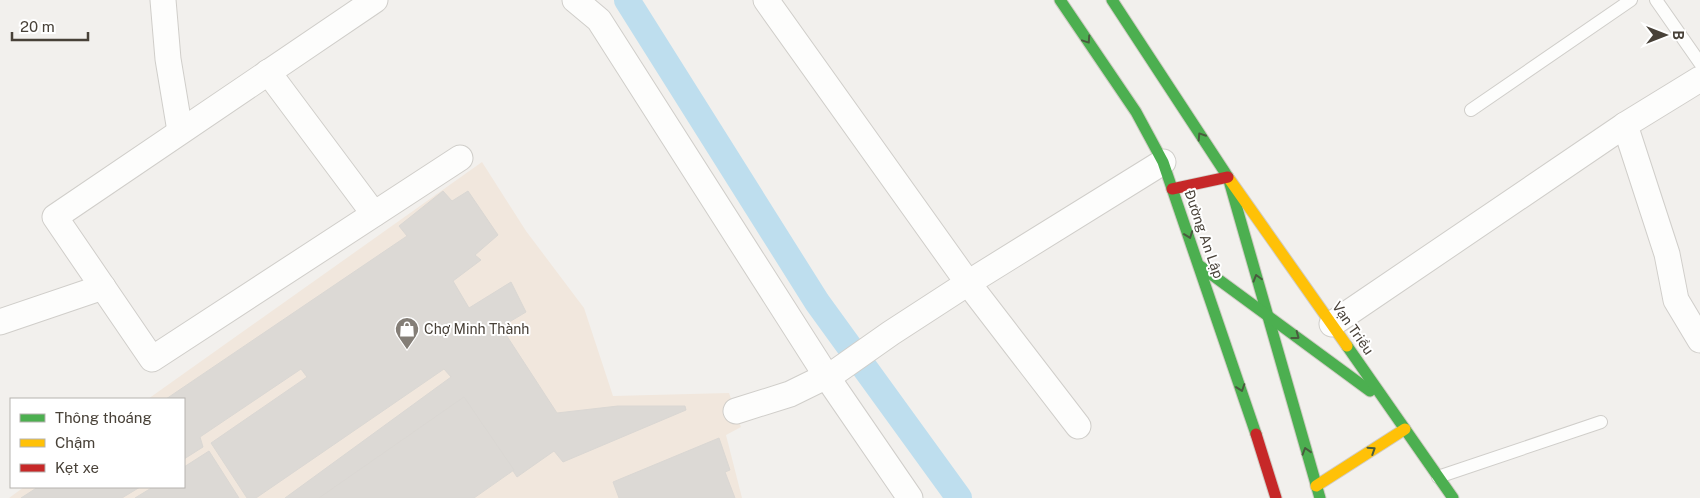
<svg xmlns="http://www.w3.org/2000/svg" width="1700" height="498" font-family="'Public Sans',sans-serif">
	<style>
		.commercial { fill: #f1e7dd }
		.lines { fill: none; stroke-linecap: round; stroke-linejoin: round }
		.canal { stroke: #bedeee; stroke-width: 26 }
		.building { fill: #dcd9d5; stroke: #dad7d3 }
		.lane-casing { stroke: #d0ceca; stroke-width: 14 }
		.street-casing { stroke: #d0ceca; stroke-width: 27 }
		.fast-casing { stroke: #d0ccc4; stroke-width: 13 }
		.slow-casing { stroke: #d0ccc4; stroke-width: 13 }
		.jam-casing { stroke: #d0ccc4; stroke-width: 13 }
		.lane { stroke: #fdfdfc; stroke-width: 12 }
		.street { stroke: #fdfdfc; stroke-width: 25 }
		.fast { stroke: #4caf50; stroke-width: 11 }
		.slow { stroke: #ffc107; stroke-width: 11 }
		.jam { stroke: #c62828; stroke-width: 11 }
		.oneway { stroke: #495c3e }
		.labels { text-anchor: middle; stroke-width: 4; stroke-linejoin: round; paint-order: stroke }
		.street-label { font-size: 14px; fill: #484138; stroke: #fff }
		.poi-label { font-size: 14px; fill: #484138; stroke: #fff; text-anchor: start }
	</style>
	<rect width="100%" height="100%" fill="#f2f0ed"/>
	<polygon class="commercial" points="482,162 526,231 584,308 613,396 729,393 741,427 726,435 742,498 9,498 24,487 184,487 184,399 148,399"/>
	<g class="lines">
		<polyline class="canal" points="627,0 817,302 959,498"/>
	</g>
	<g class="building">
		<polygon points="443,191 452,201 468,191 498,235 475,255 481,260 453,281 469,308 511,282 526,312 501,327 557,413 618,406 685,406 686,410 563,462 554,451 517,477 464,397 319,498 285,498 451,377 444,369 256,498 247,498 211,443 307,377 301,369 200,437 203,447 184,459 184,399 166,399 407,236 399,226"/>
		<polygon points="464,397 514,470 474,498 319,498"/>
		<polygon points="719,438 730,470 725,472 735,498 619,498 613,482"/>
		<polygon points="209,451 239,498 135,498 153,487 184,487 184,467"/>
		<polygon points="38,487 140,487 122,498 21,498"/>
	</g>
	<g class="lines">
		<g class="lane-casing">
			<g id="lane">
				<polyline points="1656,0 1700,63"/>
				<polyline points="1471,110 1631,0"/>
				<polyline points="1438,477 1601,422"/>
			</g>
		</g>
		<g class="street-casing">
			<g id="street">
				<polyline points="163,0 168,59 180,131"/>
				<polyline points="375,0 55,217 152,359 460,158"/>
				<polyline points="575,0 599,20 827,377 910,498"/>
				<polyline points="766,0 968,283 1078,426"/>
				<polyline points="268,72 374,214"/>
				<polyline points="1625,125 1667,254 1676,300 1700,340"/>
				<polyline points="0,322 103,287"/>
				<polyline points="1332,324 1625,125 1700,79"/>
				<polyline points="736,411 790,394 837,371 891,333 968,283 1163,162"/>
			</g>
		</g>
		<g class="fast-casing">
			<g id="fast">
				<polyline points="1060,0 1136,112 1163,162 1256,434"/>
				<polyline points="1112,0 1228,177 1320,498"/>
				<polyline points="1200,266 1370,391"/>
				<polyline points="1347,346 1453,498"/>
			</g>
		</g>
		<g class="slow-casing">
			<g id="slow">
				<polyline points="1230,180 1347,346"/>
				<polyline points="1316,486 1405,429"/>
			</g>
		</g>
		<g class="jam-casing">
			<g id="jam">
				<polyline points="1172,189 1228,177"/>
				<polyline points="1256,434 1276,498"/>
			</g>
		</g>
		<use href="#lane" class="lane"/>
		<use href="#street" class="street"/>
		<use href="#fast" class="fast"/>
		<use href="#slow" class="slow"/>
		<use href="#jam" class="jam"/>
	</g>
	<defs><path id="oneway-chevron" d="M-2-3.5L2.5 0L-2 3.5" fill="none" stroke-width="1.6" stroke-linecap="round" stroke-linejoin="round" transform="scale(1.25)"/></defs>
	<g class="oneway">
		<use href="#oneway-chevron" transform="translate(1087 40) rotate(56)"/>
		<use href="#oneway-chevron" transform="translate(1201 136) rotate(-123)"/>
		<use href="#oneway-chevron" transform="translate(1189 235) rotate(70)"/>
		<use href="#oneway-chevron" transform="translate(1257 278) rotate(-106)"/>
		<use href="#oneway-chevron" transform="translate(1296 336) rotate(37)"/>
		<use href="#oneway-chevron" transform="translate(1241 388) rotate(71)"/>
		<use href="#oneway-chevron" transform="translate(1372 450) rotate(-33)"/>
		<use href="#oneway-chevron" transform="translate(1306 451) rotate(-107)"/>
	</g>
	<defs>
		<g id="shop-pin" transform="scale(1.25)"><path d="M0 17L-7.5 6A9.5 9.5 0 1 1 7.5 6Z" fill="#847e77" stroke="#fff"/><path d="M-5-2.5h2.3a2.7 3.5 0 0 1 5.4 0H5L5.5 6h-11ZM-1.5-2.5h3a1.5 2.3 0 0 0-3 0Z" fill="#fff"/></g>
	</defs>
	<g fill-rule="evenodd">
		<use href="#shop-pin" x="407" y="329"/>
	</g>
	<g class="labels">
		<g class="street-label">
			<text transform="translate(1204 234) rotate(71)" y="5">Đường An Lập</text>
			<text transform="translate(1353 328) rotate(55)" y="5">Vạn Triều</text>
		</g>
		<g class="poi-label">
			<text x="424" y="334">Chợ Minh Thành</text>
		</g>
	</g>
	<rect x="10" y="398" width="175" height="90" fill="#ffffff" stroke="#b6b3af"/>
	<rect x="20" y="414" width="25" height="8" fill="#4caf50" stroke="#b6b3af"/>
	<text x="55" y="423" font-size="15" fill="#484138">Thông thoáng</text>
	<rect x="20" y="439" width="25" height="8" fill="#ffc107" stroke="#b6b3af"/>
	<text x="55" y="448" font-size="15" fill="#484138">Chậm</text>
	<rect x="20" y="464" width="25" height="8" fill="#c62828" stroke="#b6b3af"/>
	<text x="55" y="473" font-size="15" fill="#484138">Kẹt xe</text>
	<g transform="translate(1665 35) rotate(90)" stroke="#ffffff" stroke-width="4" paint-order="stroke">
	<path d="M0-4L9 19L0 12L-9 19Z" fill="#484138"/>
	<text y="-8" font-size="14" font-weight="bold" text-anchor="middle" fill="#484138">B</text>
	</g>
	<path d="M12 32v8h76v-8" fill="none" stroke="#484138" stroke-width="2.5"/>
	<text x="20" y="32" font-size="15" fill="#484138" stroke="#ffffff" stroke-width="4" paint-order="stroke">20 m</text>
</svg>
